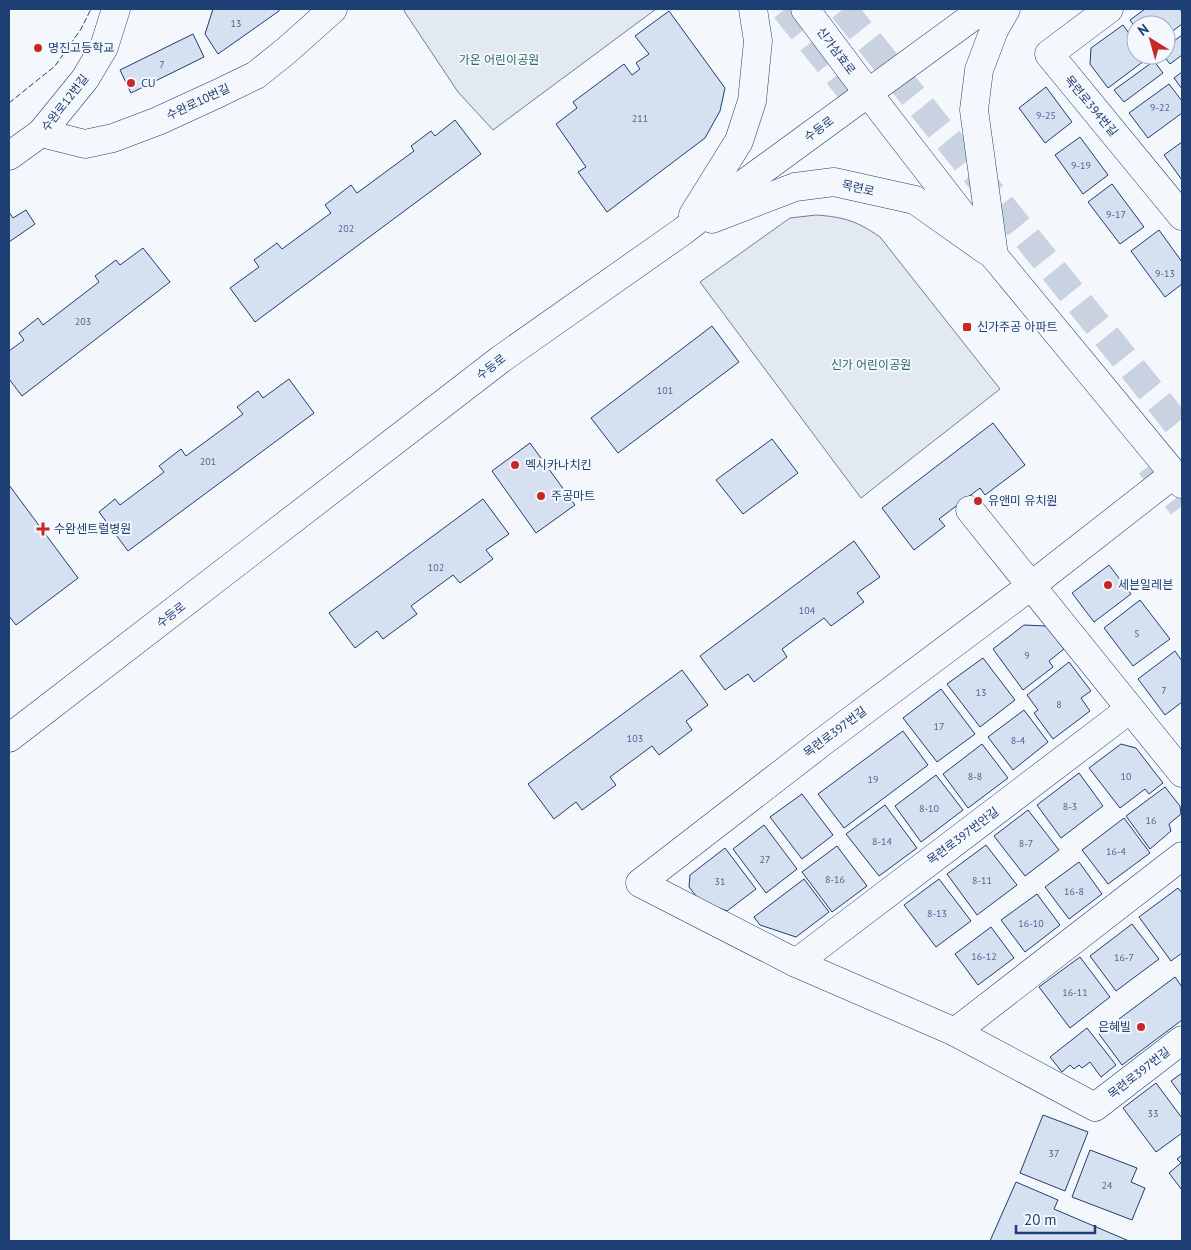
<svg xmlns="http://www.w3.org/2000/svg" width="1191" height="1250" font-family="'PT Sans','Noto Sans KR',sans-serif">
	<style>
		.green { fill: #e3e9f0; stroke: #687fa3 }
		.building { fill: #d5e0f0; stroke: #1d3f73 }
		.lines { fill: none; stroke-linecap: round; stroke-linejoin: round }
		.highway-tunnel { stroke: #c9d2e0; stroke-width: 28; stroke-dasharray: 28 14; stroke-linecap: butt }
		.minor-casing { stroke: #1d3f73; stroke-width: 29 }
		.major-casing { stroke: #1d3f73; stroke-width: 29 }
		.minor { stroke: #f4f7fb; stroke-width: 28 }
		.major { stroke: #f4f7fb; stroke-width: 28 }
		.fence { stroke: #1d3f73; stroke-width: 1; stroke-dasharray: 6 2.5; stroke-linecap: butt }
		.poi-dot { fill: #c62828; stroke: #f4f7fb; stroke-width: 2 }
		.labels { text-anchor: middle; stroke-width: 4; stroke-linejoin: round; paint-order: stroke }
		.number-label { font-size: 10px; fill: #4b6792 }
		.poi-label { font-size: 12px; fill: #1d3f73; stroke: #f4f7fb; text-anchor: start }
		.street-label { font-size: 12px; fill: #1d3f73; stroke: #f4f7fb }
		.park-label { font-size: 12px; fill: #2c6c60; stroke: #f4f7fb }
	</style>
	<rect width="100%" height="100%" fill="#f4f7fb"/>
	<g class="green">
		<polygon points="406,9 656,9 493,130 458,92 404,11"/>
		<path d="M 816,215 C 844,217 857,221 880,237 L 1000,389 L 861,498 L 700,282 L 790,218 Z"/>
	</g>
	<g class="building">
		<polygon points="213,9 279,9 279,11 218,54 205,34"/>
		<polygon points="1145,9 1180,9 1182,12 1182,24 1166,36 1166,25 1136,25 1136,28 1130,20"/>
		<polygon points="669,11 725,88 720,111 705,138 607,212 578,172 586,167 556,124 577,108 573,102 624,64 632,75 640,69 636,63 649,54 635,36"/>
		<polygon points="1123,25 1136,43 1136,55 1145,55 1148,58 1108,88 1090,64 1091,48"/>
		<polygon points="193,34 204,57 131,93 120,70"/>
		<polygon points="1182,35 1182,55 1170,64 1163,55 1166,55 1166,47"/>
		<polygon points="1154,61 1163,73 1124,102 1114,90"/>
		<polygon points="1182,72 1182,89 1174,78"/>
		<polygon points="1169,84 1182,101 1182,113 1148,138 1129,113"/>
		<polygon points="1046,87 1072,122 1045,143 1019,108"/>
		<polygon points="455,120 481,154 255,322 230,288 259,267 254,260 277,243 282,249 331,213 325,205 351,185 357,193 414,151 411,146 431,131 435,136"/>
		<polygon points="1080,137 1108,175 1083,194 1055,155"/>
		<polygon points="1182,142 1182,180 1164,155"/>
		<polygon points="1112,184 1144,227 1120,244 1088,202"/>
		<polygon points="26,210 35,224 9,242 9,212 13,218"/>
		<polygon points="1159,230 1182,262 1182,284 1165,297 1131,251"/>
		<polygon points="143,248 170,282 22,396 9,379 9,351 24,340 19,333 38,318 43,325 99,282 95,276 116,260 120,265"/>
		<polygon points="712,326 739,362 618,453 591,418"/>
		<polygon points="289,379 314,413 128,551 99,512 115,499 120,505 164,472 159,466 181,449 186,456 243,414 237,407 258,391 263,398"/>
		<polygon points="993,423 1025,465 985,495 980,488 939,519 945,526 914,550 882,508"/>
		<polygon points="772,439 798,473 743,514 716,480"/>
		<polygon points="530,443 575,505 536,533 492,471"/>
		<polygon points="9,485 78,578 16,625 9,616"/>
		<polygon points="483,499 509,534 486,550 493,559 460,583 453,575 411,606 417,614 383,639 377,631 355,648 329,613"/>
		<polygon points="854,541 880,577 857,593 864,602 831,626 824,618 782,649 787,657 754,682 748,674 725,690 700,656"/>
		<polygon points="1109,565 1131,594 1094,622 1072,593"/>
		<polygon points="1140,600 1170,639 1133,666 1104,628"/>
		<polygon points="1024,625 1046,626 1064,649 1049,661 1053,667 1023,690 993,649"/>
		<polygon points="1175,651 1182,661 1182,702 1165,715 1138,679"/>
		<polygon points="983,658 1015,700 980,727 947,684"/>
		<polygon points="1069,662 1091,691 1081,698 1090,711 1053,739 1034,713 1038,710 1027,695"/>
		<polygon points="682,670 708,705 686,721 692,730 659,755 652,746 610,777 616,785 582,810 576,802 554,819 528,784"/>
		<polygon points="941,689 975,734 937,762 903,718"/>
		<polygon points="1024,710 1048,742 1013,770 988,737"/>
		<polygon points="903,731 928,765 844,828 818,794"/>
		<polygon points="982,744 1008,778 968,808 943,774"/>
		<polygon points="1121,744 1136,748 1163,783 1149,794 1145,789 1120,808 1089,768"/>
		<polygon points="1079,773 1103,806 1061,838 1037,805"/>
		<polygon points="936,775 963,810 921,842 895,806"/>
		<polygon points="1165,787 1180,806 1181,814 1169,824 1171,831 1150,849 1126,816"/>
		<polygon points="802,794 833,835 802,859 770,817"/>
		<polygon points="885,805 917,848 879,876 846,834"/>
		<polygon points="1028,810 1059,850 1025,876 994,836"/>
		<polygon points="1124,818 1150,853 1108,884 1082,850"/>
		<polygon points="764,825 797,869 766,893 733,849"/>
		<polygon points="986,845 1017,885 977,915 947,874"/>
		<polygon points="837,846 867,886 832,912 802,872"/>
		<polygon points="725,848 756,889 727,911 700,901 689,887 690,875"/>
		<polygon points="1079,862 1102,894 1069,919 1045,887"/>
		<polygon points="804,879 829,912 796,937 760,925 754,917"/>
		<polygon points="939,879 971,921 936,947 904,905"/>
		<polygon points="1178,888 1182,893 1182,953 1171,961 1139,917"/>
		<polygon points="1037,894 1060,925 1025,952 1001,920"/>
		<polygon points="1132,924 1159,959 1116,991 1090,956"/>
		<polygon points="991,927 1014,958 978,985 955,954"/>
		<polygon points="1080,957 1110,997 1070,1028 1039,987"/>
		<polygon points="1175,977 1182,987 1182,1020 1122,1065 1099,1034"/>
		<polygon points="1087,1028 1116,1065 1101,1077 1090,1062 1082,1068 1079,1065 1074,1069 1070,1065 1062,1072 1050,1057"/>
		<polygon points="1182,1073 1182,1096 1171,1081"/>
		<polygon points="1156,1083 1182,1118 1182,1133 1156,1152 1123,1108"/>
		<polygon points="1043,1115 1088,1132 1065,1191 1020,1173"/>
		<polygon points="1090,1150 1137,1168 1131,1182 1145,1188 1132,1220 1072,1197"/>
		<polygon points="1182,1155 1182,1190 1169,1173 1181,1163 1177,1159"/>
		<polygon points="1016,1182 1058,1200 1054,1209 1129,1241 990,1241"/>
	</g>
	<g class="lines">
		<g class="highway-tunnel">
			<polyline points="785,9 850,90"/>
			<polyline points="843,9 1182,430"/>
			<polyline points="1150,465 1182,506"/>
		</g>
		<g class="minor-casing">
			<g id="minor">
				<polyline points="805,9 868,93"/>
				<polyline points="1109,9 1049,54 1182,216"/>
				<polyline points="41,133 85,144 113,138 158,121 219,93 256,75 286,51 333,9"/>
				<polyline points="9,156 41,133 85,79 104,47 116,9"/>
				<polyline points="693,215 739,141 752,101 758,41 753,9"/>
				<polyline points="712,219 795,187 834,182 915,200 987,251"/>
				<polyline points="994,256 974,110 979,70 994,30 1006,9"/>
				<polyline points="1174,474 1032,585 825,740 640,883 796,963 955,1032 1095,1107 1182,1040"/>
				<polyline points="970,510 1182,773"/>
				<polyline points="9,738 501,359 683,231 738,188 983,9"/>
				<polyline points="796,963 1130,709"/>
				<polyline points="955,1032 1182,856"/>
			</g>
		</g>
		<g class="major-casing">
			<polyline id="major" points="868,93 994,256 1182,484"/>
		</g>
		<use href="#minor" class="minor"/>
		<use href="#major" class="major"/>
		<polyline class="fence" points="9,103 55,66 81,29 91,9"/>
	</g>
	<g class="poi-dot">
		<circle cx="38" cy="48" r="5"/>
		<circle cx="131" cy="83" r="5"/>
		<rect x="962" y="322" width="10" height="10" rx="2.5"/>
		<circle cx="515" cy="465" r="5"/>
		<circle cx="541" cy="496" r="5"/>
		<circle cx="978" cy="501" r="5"/>
		<path d="M40.5 521.5h5v5h5v5h-5v5h-5v-5h-5v-5h5z"/>
		<circle cx="1108" cy="585" r="5"/>
		<circle cx="1141" cy="1027" r="5"/>
	</g>
	<g class="labels">
		<g class="number-label">
			<text x="236" y="27">13</text>
			<text x="162" y="68">7</text>
			<text x="1160" y="111">9-22</text>
			<text x="1046" y="119">9-25</text>
			<text x="640" y="122">211</text>
			<text x="1081" y="169">9-19</text>
			<text x="1116" y="218">9-17</text>
			<text x="346" y="232">202</text>
			<text x="1165" y="277">9-13</text>
			<text x="83" y="325">203</text>
			<text x="665" y="394">101</text>
			<text x="208" y="465">201</text>
			<text x="436" y="571">102</text>
			<text x="807" y="614">104</text>
			<text x="1137" y="637">5</text>
			<text x="1027" y="659">9</text>
			<text x="1164" y="694">7</text>
			<text x="981" y="696">13</text>
			<text x="1059" y="708">8</text>
			<text x="939" y="730">17</text>
			<text x="635" y="742">103</text>
			<text x="1018" y="744">8-4</text>
			<text x="975" y="780">8-8</text>
			<text x="1126" y="780">10</text>
			<text x="873" y="783">19</text>
			<text x="1070" y="810">8-3</text>
			<text x="929" y="812">8-10</text>
			<text x="1151" y="824">16</text>
			<text x="882" y="845">8-14</text>
			<text x="1026" y="847">8-7</text>
			<text x="1116" y="855">16-4</text>
			<text x="765" y="863">27</text>
			<text x="835" y="883">8-16</text>
			<text x="982" y="884">8-11</text>
			<text x="720" y="885">31</text>
			<text x="1074" y="895">16-8</text>
			<text x="937" y="917">8-13</text>
			<text x="1031" y="927">16-10</text>
			<text x="984" y="960">16-12</text>
			<text x="1124" y="961">16-7</text>
			<text x="1075" y="996">16-11</text>
			<text x="1153" y="1117">33</text>
			<text x="1054" y="1157">37</text>
			<text x="1107" y="1189">24</text>
		</g>
		<g class="poi-label">
			<text x="48" y="52">명진고등학교</text>
			<text x="141" y="87">CU</text>
			<text x="977" y="331">신가주공 아파트</text>
			<text x="525" y="469">멕시카나치킨</text>
			<text x="551" y="500">주공마트</text>
			<text x="988" y="505">유앤미 유치원</text>
			<text x="54" y="533">수완센트럴병원</text>
			<text x="1118" y="589">세븐일레븐</text>
			<text x="1131" y="1031" text-anchor="end">은혜빌</text>
		</g>
		<g class="street-label">
			<text transform="translate(836 51) rotate(53)" y="4">신가삼효로</text>
			<text transform="translate(198 102) rotate(-25)" y="4">수완로10번길</text>
			<text transform="translate(65 103) rotate(-52)" y="4">수완로12번길</text>
			<text transform="translate(1091 106) rotate(50)" y="4">목련로394번길</text>
			<text transform="translate(819 129) rotate(-36)" y="4">수등로</text>
			<text transform="translate(858 188) rotate(13)" y="4">목련로</text>
			<text transform="translate(491 367) rotate(-37)" y="4">수등로</text>
			<text transform="translate(171 615) rotate(-38)" y="4">수등로</text>
			<text transform="translate(835 732) rotate(-37)" y="4">목련로397번길</text>
			<text transform="translate(963 836) rotate(-37)" y="4">목련로397번안길</text>
			<text transform="translate(1139 1073) rotate(-38)" y="4">목련로397번길</text>
		</g>
		<g class="park-label">
			<text x="499" y="64">가온 어린이공원</text>
			<text x="871" y="369">신가 어린이공원</text>
		</g>
	</g>
	<rect width="1191" height="1250" fill="none" stroke="#1d3f73" stroke-width="20"/>
	<g transform="translate(1151 40) rotate(323)"><circle r="24" fill="#f4f7fb" stroke="#9eadc5"/>
	<path d="M0-4L9 19L0 12L-9 19Z" fill="#c62828"/>
	<text y="-8" font-size="14" font-weight="bold" text-anchor="middle" fill="#1d3f73">N</text>
	</g>
	<path d="M1016 1225v8h79v-8" fill="none" stroke="#1d3f73" stroke-width="2.5"/>
	<text x="1024" y="1225" font-size="15" fill="#1d3f73" stroke="#f4f7fb" stroke-width="4" paint-order="stroke">20 m</text>
</svg>
